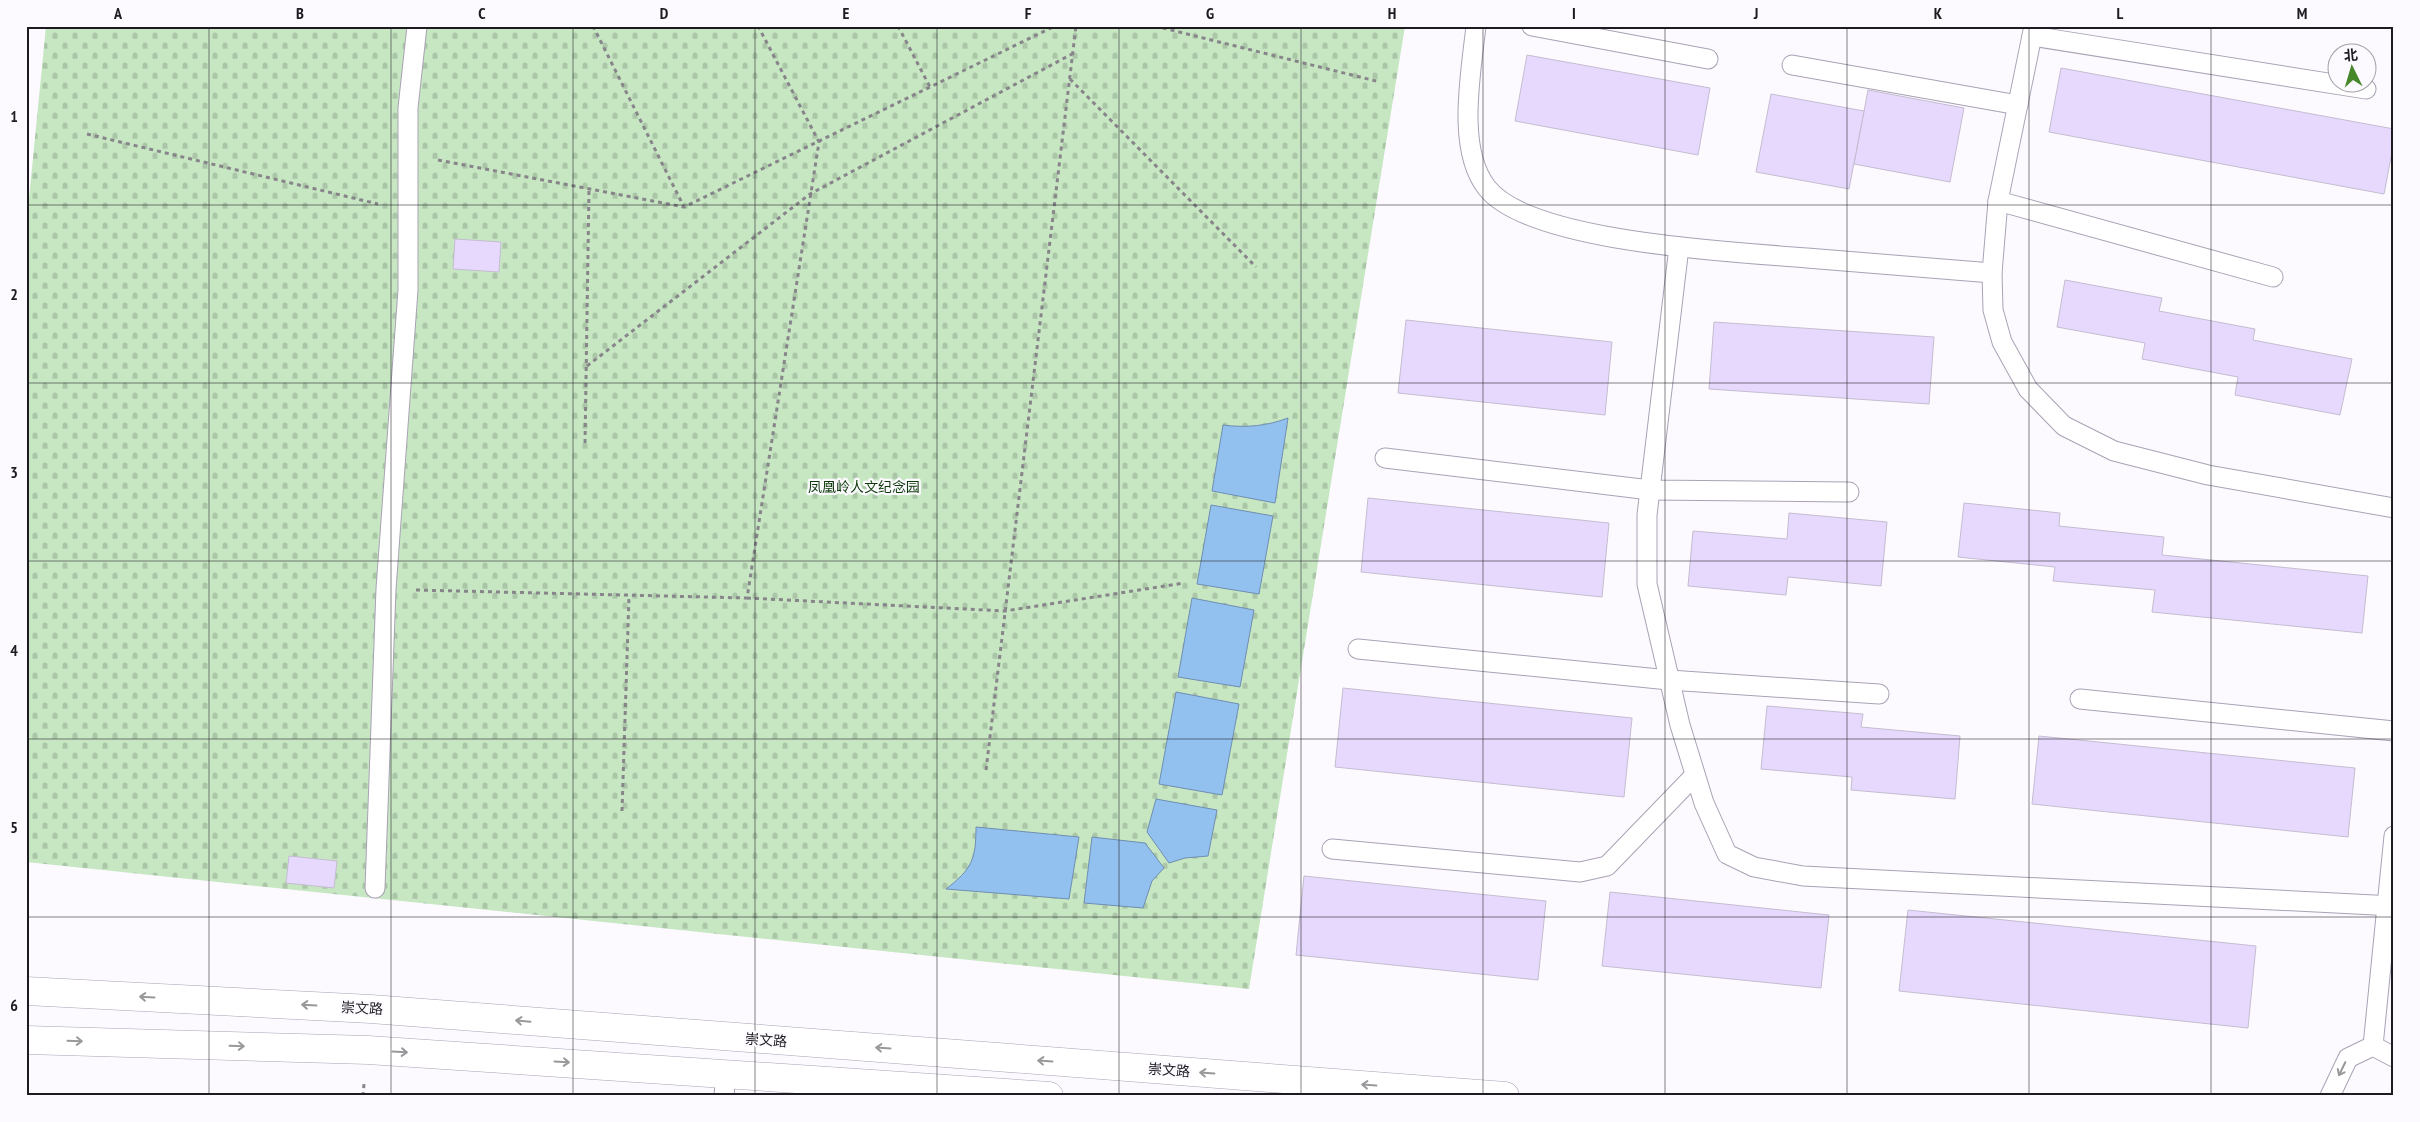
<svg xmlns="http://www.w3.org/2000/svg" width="2420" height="1122" font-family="'PT Sans Narrow','Noto Sans SC',sans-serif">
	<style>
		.cemetery { fill: url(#cemetery-stones) }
		.water { fill: #92c0ef; stroke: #6f8eb1 }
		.building { fill: #e7d9fd; stroke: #c4bdd0 }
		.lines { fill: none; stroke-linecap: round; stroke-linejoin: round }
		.service-casing { stroke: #a9a2b5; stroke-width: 21 }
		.tertiary-casing { stroke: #a9a2b5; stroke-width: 29 }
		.path { stroke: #87848a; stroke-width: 3; stroke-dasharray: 4 4; stroke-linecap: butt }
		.service { stroke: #fff; stroke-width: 19 }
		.tertiary { stroke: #fff; stroke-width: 28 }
		.oneway { stroke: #99989b }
		.grid { fill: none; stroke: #1d1a21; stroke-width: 1; stroke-opacity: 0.55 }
		.labels { text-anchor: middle; stroke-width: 4.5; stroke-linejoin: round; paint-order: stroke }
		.park-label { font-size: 14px; fill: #0c3a09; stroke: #fcfaff }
		.street-label { font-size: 14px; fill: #1d1a21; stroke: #fcfaff }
		.neatline { fill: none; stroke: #1d1a21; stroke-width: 2 }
		.grid-label { font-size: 16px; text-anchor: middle; font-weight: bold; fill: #1d1a21 }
	</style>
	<defs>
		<pattern id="cemetery-stones" width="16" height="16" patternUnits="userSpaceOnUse" patternTransform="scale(1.25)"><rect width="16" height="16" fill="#c7e7c3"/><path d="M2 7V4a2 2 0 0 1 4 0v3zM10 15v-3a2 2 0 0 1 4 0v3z" fill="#aac6a7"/></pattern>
	</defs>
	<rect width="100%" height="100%" fill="#fcfaff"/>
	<polygon class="cemetery" points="46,26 1405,26 1249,989 26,862 26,229"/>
	<g class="water">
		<path d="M 1288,418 L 1275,503 L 1212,491 L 1223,425 C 1246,428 1267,426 1288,418 Z"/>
		<polygon points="1211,505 1273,516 1259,594 1197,584"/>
		<polygon points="1192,598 1254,610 1240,687 1178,677"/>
		<polygon points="1176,692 1239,704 1222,795 1159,784"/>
		<polygon points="1156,799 1217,810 1208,856 1185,858 1169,863 1147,832"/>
		<path d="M 976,827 L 1079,837 L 1069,899 L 946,889 C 972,869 976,859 976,827 Z"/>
		<polygon points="1092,837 1145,843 1164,868 1152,881 1143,908 1084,903"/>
	</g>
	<g class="building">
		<polygon points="1527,55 1710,88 1698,155 1515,121"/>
		<polygon points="2061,68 2394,129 2394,142 2384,194 2049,132"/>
		<polygon points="1868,90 1964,108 1950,182 1854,164"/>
		<polygon points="1771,94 1864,111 1849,189 1756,172"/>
		<polygon points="455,239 501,242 499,272 453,269"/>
		<polygon points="2065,280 2162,298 2159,311 2255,329 2253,340 2352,359 2340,415 2235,395 2238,377 2142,359 2145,343 2057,327"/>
		<polygon points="1406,320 1612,342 1605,415 1398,393"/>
		<polygon points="1714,322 1934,337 1929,404 1709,389"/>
		<polygon points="1368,498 1609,523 1602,597 1361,572"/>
		<polygon points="1964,503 2060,513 2059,526 2164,537 2162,555 2368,576 2362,633 2152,612 2155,590 2053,581 2055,567 1958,557"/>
		<polygon points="1789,513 1887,522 1881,586 1788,577 1786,595 1688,586 1693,531 1787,539"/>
		<polygon points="1343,688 1632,718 1624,797 1335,767"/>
		<polygon points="1767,706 1863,714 1861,727 1960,736 1955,799 1851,790 1852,777 1761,769"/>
		<polygon points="2039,736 2355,768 2348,837 2032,804"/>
		<polygon points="289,856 337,861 334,888 286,883"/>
		<polygon points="1304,876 1546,901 1538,980 1296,955"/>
		<polygon points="1610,892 1829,915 1821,988 1602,966"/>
		<polygon points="1908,910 2256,946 2248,1028 1899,991"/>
	</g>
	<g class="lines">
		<g class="service-casing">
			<g id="service">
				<path d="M 1476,26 C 1471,73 1456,149 1487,188 C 1530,243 1737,252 1807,258 C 1868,263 1930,268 1992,273"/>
				<polyline points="1532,26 1708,59"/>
				<polyline points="2034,26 1998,201 1992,273 1993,310 2002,342 2028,389 2064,426 2114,451 2208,475 2394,508"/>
				<polyline points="2032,36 2366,89"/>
				<polyline points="1792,65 2018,105"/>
				<polyline points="1998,201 2273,277"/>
				<polyline points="1679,247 1647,515 1647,584 1680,725 1704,803 1727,854 1754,867 1803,876 2394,906"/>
				<polyline points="1385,458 1650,490 1849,492"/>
				<polyline points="1358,649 1669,680 1879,694"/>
				<polyline points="2080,699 2394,731"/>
				<polyline points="1332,849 1580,872 1607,866 1695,775"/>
				<polyline points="375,888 386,589 408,290 408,108 417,26"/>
				<polyline points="2373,1046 2394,836"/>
				<polyline points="724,1096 726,1073"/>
				<polyline points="2330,1096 2348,1058 2373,1046 2394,1057"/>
			</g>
		</g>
		<g class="tertiary-casing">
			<g id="tertiary">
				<polyline points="26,991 371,1009 1505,1096"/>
				<polyline points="26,1040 368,1050 1049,1096"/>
			</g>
		</g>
		<g class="path">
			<polyline points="593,26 684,207"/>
			<polyline points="898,26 930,87"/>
			<polyline points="1155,26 1380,82"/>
			<polyline points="1070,79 1256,267"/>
			<polyline points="87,134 378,204"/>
			<polyline points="438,160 684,207 1055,26"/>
			<polyline points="587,366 810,194 1072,54"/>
			<polyline points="585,443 589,189"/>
			<polyline points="416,590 747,598 819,142 758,26"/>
			<polyline points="747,598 1005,611 1184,583"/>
			<polyline points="986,770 1076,26"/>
			<polyline points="622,811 629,596"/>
			<polyline points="363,1096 364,1084"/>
		</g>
		<use href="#service" class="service"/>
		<use href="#tertiary" class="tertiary"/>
	</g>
	<defs><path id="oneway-shaft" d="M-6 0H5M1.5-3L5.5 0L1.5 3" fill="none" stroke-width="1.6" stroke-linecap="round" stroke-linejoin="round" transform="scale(1.25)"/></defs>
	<g class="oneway">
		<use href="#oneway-shaft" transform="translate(147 997) rotate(-177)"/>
		<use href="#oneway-shaft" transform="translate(309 1005) rotate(-177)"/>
		<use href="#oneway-shaft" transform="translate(523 1021) rotate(-175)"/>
		<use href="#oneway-shaft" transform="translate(75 1041) rotate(2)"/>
		<use href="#oneway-shaft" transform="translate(237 1046) rotate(2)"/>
		<use href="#oneway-shaft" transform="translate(883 1048) rotate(-176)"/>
		<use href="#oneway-shaft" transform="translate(400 1052) rotate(3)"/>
		<use href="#oneway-shaft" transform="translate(1045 1061) rotate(-176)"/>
		<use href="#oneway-shaft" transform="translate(562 1062) rotate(3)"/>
		<use href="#oneway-shaft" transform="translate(2342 1069) rotate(116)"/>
		<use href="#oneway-shaft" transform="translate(1207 1073) rotate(-176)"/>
		<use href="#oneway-shaft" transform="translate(1369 1085) rotate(-176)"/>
	</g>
	<path class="grid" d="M 209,26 L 209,1096M 391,26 L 391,1096M 573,26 L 573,1096M 755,26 L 755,1096M 937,26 L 937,1096M 1119,26 L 1119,1096M 1301,26 L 1301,1096M 1483,26 L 1483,1096M 1665,26 L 1665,1096M 1847,26 L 1847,1096M 2029,26 L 2029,1096M 2211,26 L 2211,1096M 26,205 L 2394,205M 26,383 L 2394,383M 26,561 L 2394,561M 26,739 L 2394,739M 26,917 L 2394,917"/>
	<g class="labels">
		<g class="park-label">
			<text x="864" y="492">凤凰岭人文纪念园</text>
		</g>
		<g class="street-label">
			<text transform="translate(362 1008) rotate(3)" y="5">崇文路</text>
			<text transform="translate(766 1040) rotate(4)" y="5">崇文路</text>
			<text transform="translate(1169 1070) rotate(4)" y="5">崇文路</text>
		</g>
	</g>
	<rect width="2420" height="1122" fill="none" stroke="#fcfaff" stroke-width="55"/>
	<g transform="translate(2352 68) rotate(355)"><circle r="24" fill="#fcfaff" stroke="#a3a0a6"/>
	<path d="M0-4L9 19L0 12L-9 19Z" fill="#46872a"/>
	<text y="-8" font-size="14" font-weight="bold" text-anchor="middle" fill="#1d1a21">北</text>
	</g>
	<rect x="28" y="28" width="2364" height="1066" class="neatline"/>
	<g class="grid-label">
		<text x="118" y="19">A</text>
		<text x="300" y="19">B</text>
		<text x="482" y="19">C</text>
		<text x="664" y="19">D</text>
		<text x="846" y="19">E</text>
		<text x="1028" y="19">F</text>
		<text x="1210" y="19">G</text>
		<text x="1392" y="19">H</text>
		<text x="1574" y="19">I</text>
		<text x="1756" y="19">J</text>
		<text x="1938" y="19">K</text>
		<text x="2120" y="19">L</text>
		<text x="2302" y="19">M</text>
		<text x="14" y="122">1</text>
		<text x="14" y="300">2</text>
		<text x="14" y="478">3</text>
		<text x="14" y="656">4</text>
		<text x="14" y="833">5</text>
		<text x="14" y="1011">6</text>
	</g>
</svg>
